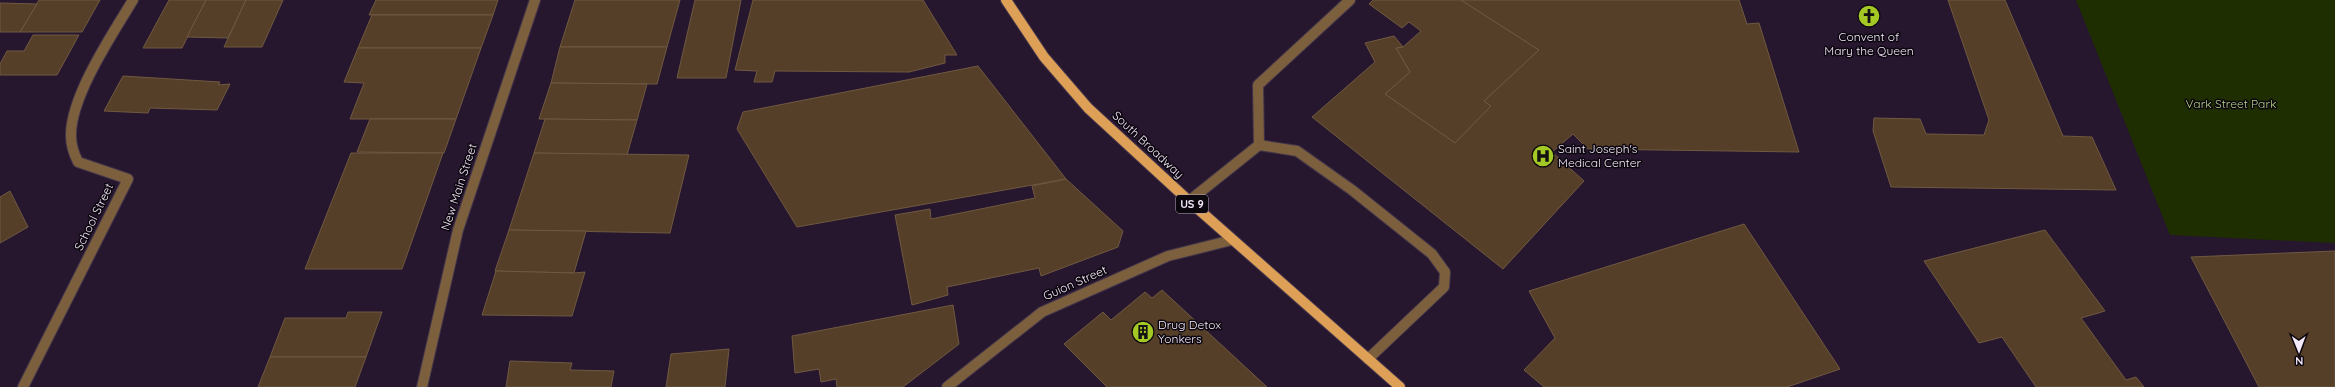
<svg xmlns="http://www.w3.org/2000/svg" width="2335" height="387" font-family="Quicksand,sans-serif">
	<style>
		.green { fill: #1e2e00 }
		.building { fill: #553f28; stroke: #705941 }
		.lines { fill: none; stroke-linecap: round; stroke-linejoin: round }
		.service-casing { stroke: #43354b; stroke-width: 12 }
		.minor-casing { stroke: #43354b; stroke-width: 12 }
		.tertiary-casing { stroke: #43354b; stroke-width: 12 }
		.primary-casing { stroke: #43354b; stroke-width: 12 }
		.service { stroke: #7c5f3d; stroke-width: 10 }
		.minor { stroke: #7c5f3d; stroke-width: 10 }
		.tertiary { stroke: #7c5f3d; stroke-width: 10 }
		.primary { stroke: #dda056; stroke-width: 10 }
		.labels { text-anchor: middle; stroke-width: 3; stroke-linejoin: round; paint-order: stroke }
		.shield { fill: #0c060f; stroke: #aea6b4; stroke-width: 1 }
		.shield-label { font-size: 11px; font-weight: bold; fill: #f4eafa }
		.poi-label { font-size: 12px; fill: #f4eafa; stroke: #0c060f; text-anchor: start }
		.park-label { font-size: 12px; fill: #b4d386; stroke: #0c060f }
		.street-label { font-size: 12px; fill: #f4eafa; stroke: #0c060f }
	</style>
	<rect width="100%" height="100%" fill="#26172e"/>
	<polygon class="green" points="2076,0 2335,0 2335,243 2170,235"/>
	<g class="building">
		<polygon points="39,0 100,0 82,32 20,32"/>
		<polygon points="169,0 206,0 182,48 143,48"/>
		<polygon points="206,0 246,0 228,38 187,37"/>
		<polygon points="246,0 283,0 262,47 224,47"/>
		<polygon points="376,0 498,0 493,15 369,15"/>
		<polygon points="575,0 680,0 667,47 560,47"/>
		<polygon points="695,0 741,0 726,78 677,78"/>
		<polygon points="753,0 923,0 957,55 945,55 945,63 909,72 775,71 772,82 754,82 757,71 735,70"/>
		<polygon points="1373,0 1461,0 1539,50 1484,101 1491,106 1455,143 1385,94 1410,72 1396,48 1403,47 1421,31 1409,22 1402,28 1369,4"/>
		<polygon points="1461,0 1739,0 1747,24 1759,23 1799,152 1588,149 1573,134 1552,152 1584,181 1503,269 1312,117 1375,62 1365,43 1394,36 1403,47 1396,48 1410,72 1385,94 1455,143 1491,106 1484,101 1539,50"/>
		<polygon points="1948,0 2005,0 2063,136 2092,137 2116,190 1891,187 1873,131 1874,118 1920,119 1926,134 1984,135 1989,120"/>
		<polygon points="0,3 37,4 20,32 0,32"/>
		<polygon points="372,15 493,15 481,48 358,48"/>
		<polygon points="33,35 79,35 57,75 0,75 0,64 7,51 24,51"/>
		<polygon points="560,47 667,47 657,84 647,84 551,83"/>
		<polygon points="358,48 481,48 456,119 350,119 364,83 344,82"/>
		<polygon points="978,66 1066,179 797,227 737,129 743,112"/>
		<polygon points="123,76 220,82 218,85 230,84 217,110 150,108 148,113 104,111"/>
		<polygon points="551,83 647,84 637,120 539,119"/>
		<polygon points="370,119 456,119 444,153 357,152"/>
		<polygon points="545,119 637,120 627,155 534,153"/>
		<polygon points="351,153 443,153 402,269 305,269"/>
		<polygon points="534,153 689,155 670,233 509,230"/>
		<polygon points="1066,179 1123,231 1118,247 1041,276 1039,268 947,287 948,295 912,305 895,215 930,209 931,219 1035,198 1032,186"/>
		<polygon points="10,191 28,227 0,243 0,197"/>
		<polygon points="1744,224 1840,369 1787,387 1544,387 1524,370 1555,338 1529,291"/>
		<polygon points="509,230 586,231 574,273 495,271"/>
		<polygon points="2045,230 2105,311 2081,318 2126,380 2136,377 2144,387 2036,387 2002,337 1979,343 1924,261"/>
		<polygon points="2335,251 2335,387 2259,387 2191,257"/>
		<polygon points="496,271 574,273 585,272 572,316 482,315"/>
		<polygon points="1162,290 1267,387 1107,387 1064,344 1103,312 1111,320 1145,292 1152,298"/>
		<polygon points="953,305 959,344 903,387 837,387 836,379 821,382 819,369 795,373 792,336"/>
		<polygon points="348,312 382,312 366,357 270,357 285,318 346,318"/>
		<polygon points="729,349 725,387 666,387 671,354"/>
		<polygon points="270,357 366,357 355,387 258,387"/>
		<polygon points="510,361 572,363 570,370 614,371 611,387 506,387"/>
	</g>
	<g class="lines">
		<g class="service-casing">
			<g id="service">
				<polyline points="1259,145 1258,85 1350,0"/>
				<polyline points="1189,201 1259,145 1297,151 1352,190 1432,254 1445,272 1444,287 1368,359"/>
			</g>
		</g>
		<g class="minor-casing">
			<g id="minor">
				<path d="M 23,387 L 128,179 L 78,162 C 74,154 71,145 71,136 C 70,97 113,33 133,0"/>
				<polyline points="947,387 1042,312 1168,256 1232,240"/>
			</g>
		</g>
		<g class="tertiary-casing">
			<polyline id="tertiary" points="422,387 458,230 535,0"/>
		</g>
		<g class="primary-casing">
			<polyline id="primary" points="1006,0 1044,57 1088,108 1189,201 1400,387"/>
		</g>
		<use href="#service" class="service"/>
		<use href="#minor" class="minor"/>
		<use href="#tertiary" class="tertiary"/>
		<use href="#primary" class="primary"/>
	</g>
	<defs>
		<g id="church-disc" transform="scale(1.15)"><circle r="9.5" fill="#a4c824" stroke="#0c060f"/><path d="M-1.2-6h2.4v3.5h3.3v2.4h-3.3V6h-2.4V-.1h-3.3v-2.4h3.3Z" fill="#111"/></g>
		<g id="hospital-disc" transform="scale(1.15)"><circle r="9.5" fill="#a4c824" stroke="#0c060f"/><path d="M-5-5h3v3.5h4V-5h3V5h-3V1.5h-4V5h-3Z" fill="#111"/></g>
		<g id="building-disc" transform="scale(1.15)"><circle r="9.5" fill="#a4c824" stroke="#0c060f"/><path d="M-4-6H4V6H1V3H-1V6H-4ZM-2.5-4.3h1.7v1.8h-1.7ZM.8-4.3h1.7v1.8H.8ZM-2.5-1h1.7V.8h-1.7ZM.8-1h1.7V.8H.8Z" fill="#111"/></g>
	</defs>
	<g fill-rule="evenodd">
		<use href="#church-disc" x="1869" y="16"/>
		<use href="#hospital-disc" x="1543" y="156"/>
		<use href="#building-disc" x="1143" y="332"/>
	</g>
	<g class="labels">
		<rect class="shield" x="1176" y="195" width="32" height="18" rx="3"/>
		<g class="shield-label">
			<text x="1192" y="208">US 9</text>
		</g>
		<g class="poi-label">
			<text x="1869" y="41" text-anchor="middle">Convent of<tspan x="1869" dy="14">Mary the Queen</tspan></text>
			<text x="1558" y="153">Saint Joseph's<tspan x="1558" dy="14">Medical Center</tspan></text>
			<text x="1158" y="329">Drug Detox<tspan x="1158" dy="14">Yonkers</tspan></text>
		</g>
		<g class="park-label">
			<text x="2231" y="108">Vark Street Park</text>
		</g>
		<g class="street-label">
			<text transform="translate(1148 145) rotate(43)" y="4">South Broadway</text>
			<text transform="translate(459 187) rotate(-72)" y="4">New Main Street</text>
			<text transform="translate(94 217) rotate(-64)" y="4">School Street</text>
			<text transform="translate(1075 283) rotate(-24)" y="4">Guion Street</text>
		</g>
	</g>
	<g transform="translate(2299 351) rotate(179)" stroke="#0c060f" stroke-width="3" paint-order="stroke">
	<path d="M0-3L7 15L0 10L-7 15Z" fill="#f4eafa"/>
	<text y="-6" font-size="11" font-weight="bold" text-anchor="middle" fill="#f4eafa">N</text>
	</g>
</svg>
